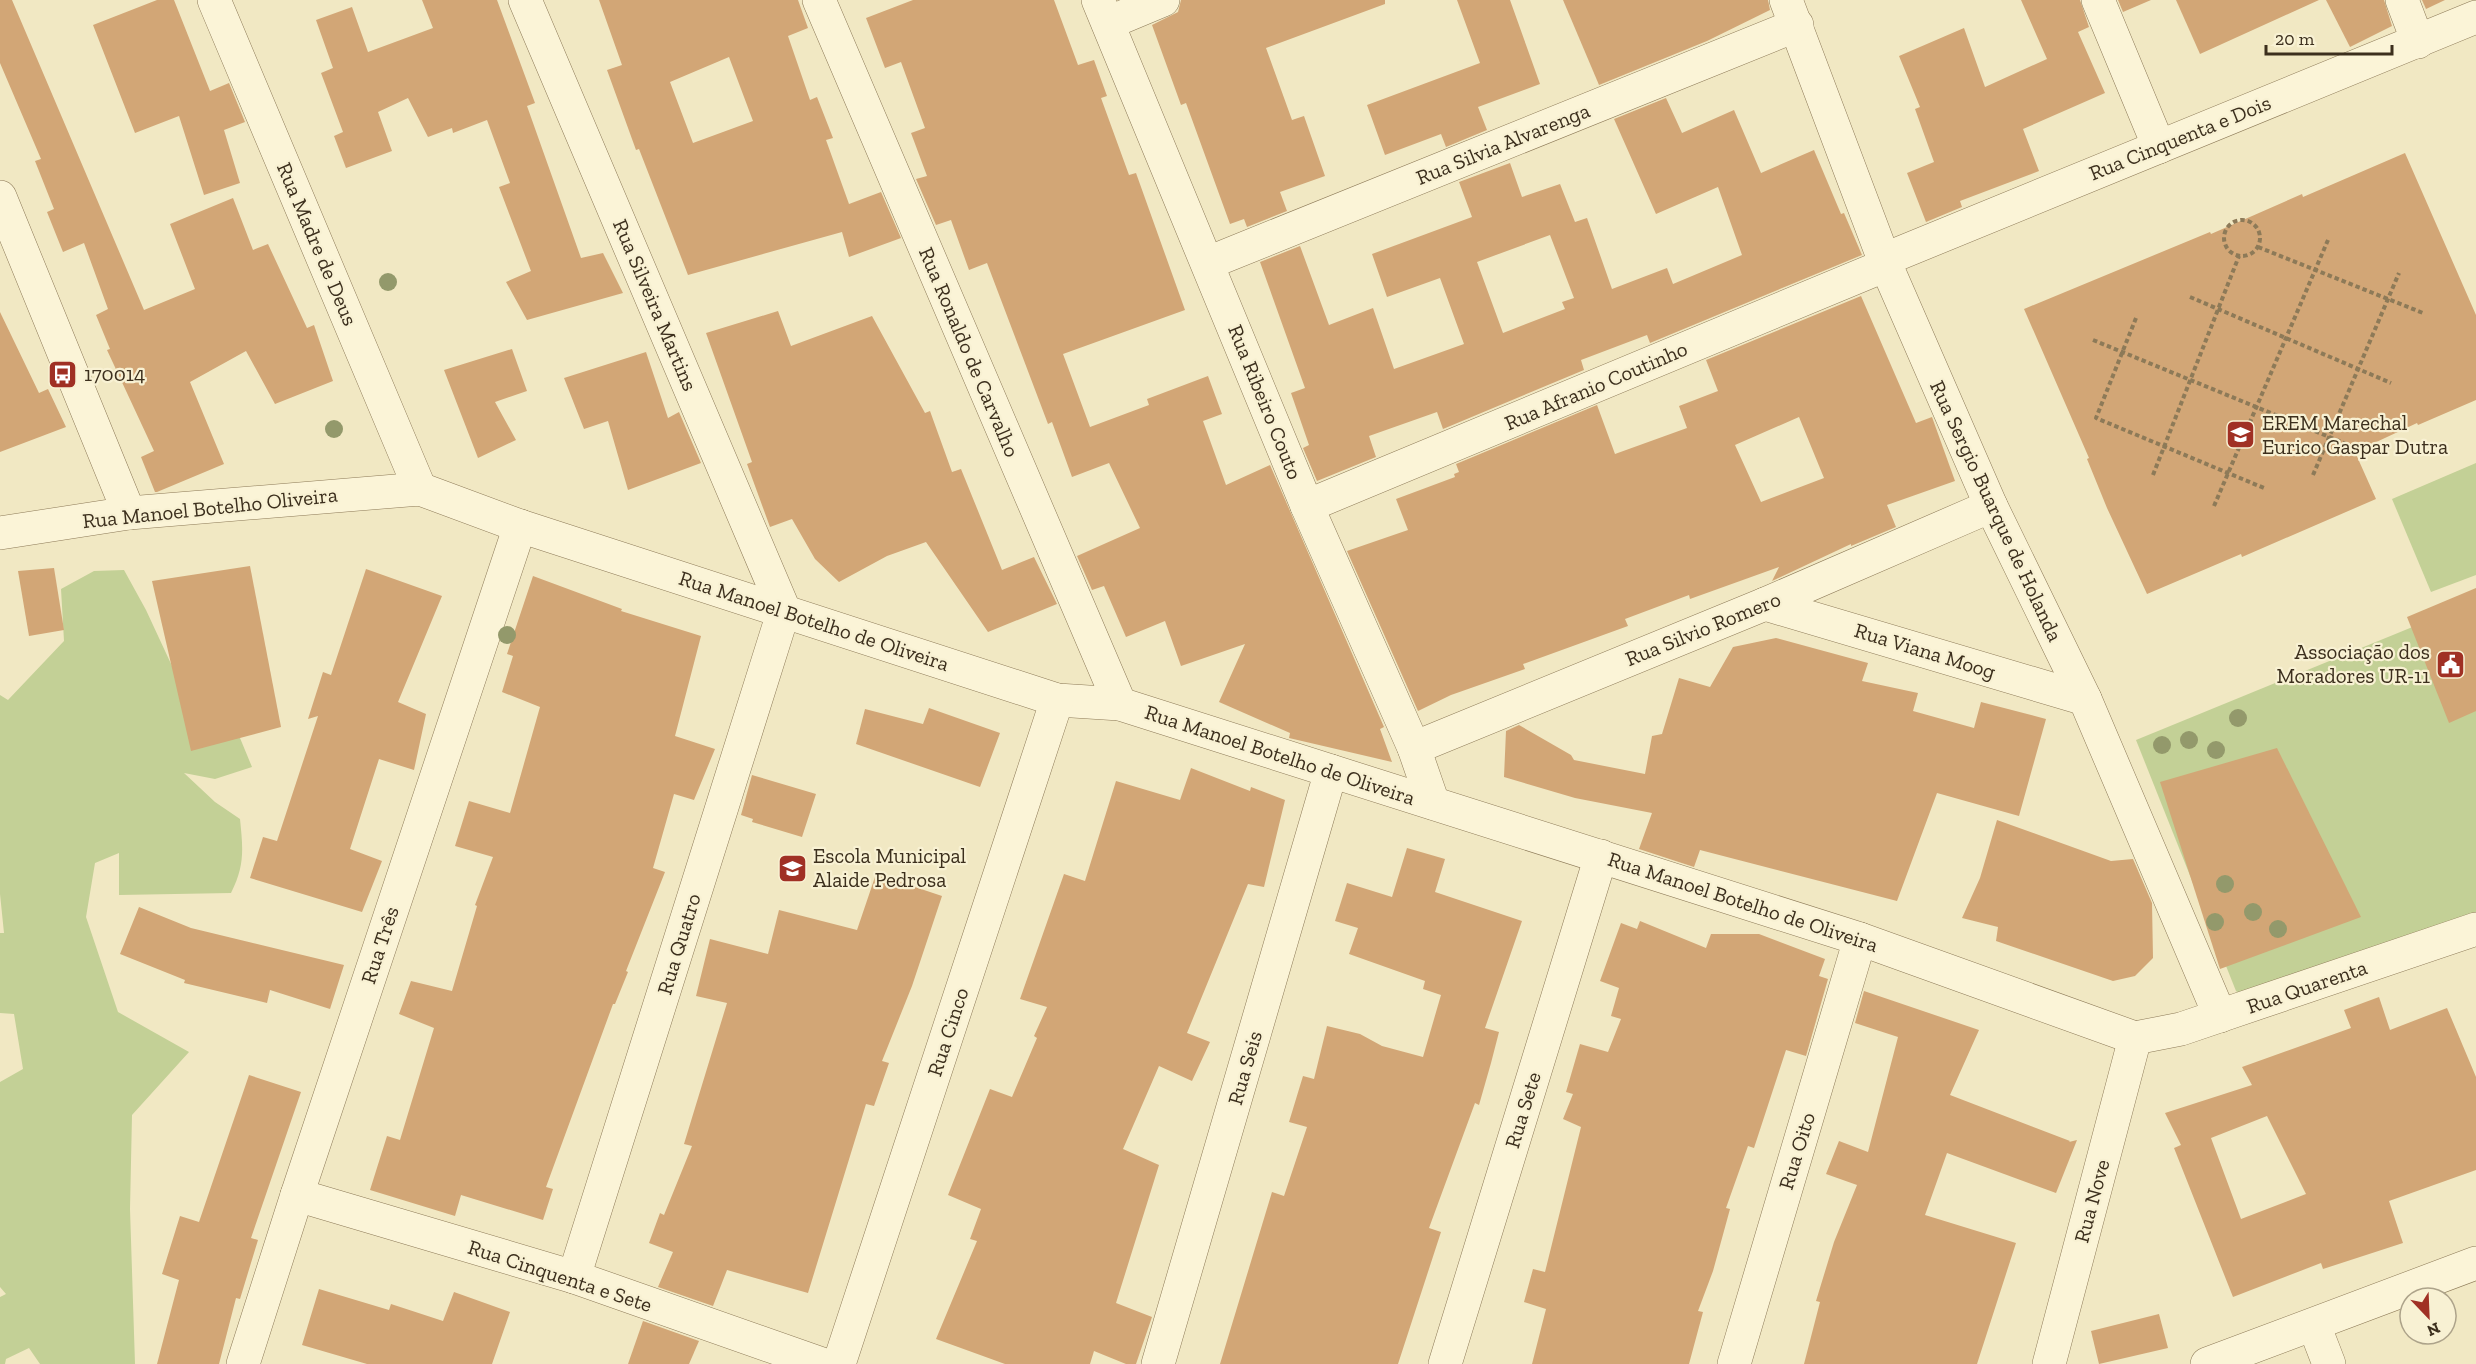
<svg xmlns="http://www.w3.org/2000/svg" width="2476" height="1364" font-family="'Zilla Slab',serif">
<rect width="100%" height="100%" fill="#f1e8c3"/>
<!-- green -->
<g fill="#c3d096">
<path d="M2476,463V575L2431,592L2392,499Z"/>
<path d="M124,570L146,610L172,666L240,738L252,767L215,779L184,773L215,802L240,819C243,849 245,865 231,893L119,895V853L95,863L86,917L118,1012L189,1052L132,1115L130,1209L135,1364H40L29,1348L6,1359L5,1364H0V1297L6,1294L0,1287V1082L23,1069L14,1014L0,1013V933H4L0,894V695L8,700L64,641L61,589L94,571Z"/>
<path d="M2476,601V919L2245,998L2236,991L2136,740Z"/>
</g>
<!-- building -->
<g fill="#d2a676" fill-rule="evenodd">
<path d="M0,0H12L144,310L195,289L170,224L233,198L253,250L268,244L307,328L314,325L333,381L275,404L246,351L190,382L224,464L157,492H155L141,457L154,451L107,350L110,349L96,315L108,309L84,243L63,252L47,212L54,209L35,161L41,159L0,63Z"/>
<path d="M157,0H174L210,91L229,83L245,122L224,130L240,183L204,195L179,116L135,133L93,25Z"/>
<path d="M422,0H497L535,103L527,106L581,258L603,253L623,293L527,320L506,282L531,271L499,187L510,183L487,120L453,133L452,128L428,137L408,98L378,112L392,151L346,168L334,136L343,132L321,73L333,68L316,20L352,7L368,52L433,28Z"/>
<path d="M599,0H798L808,28L788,36L810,100L817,97L833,138L826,140L849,204L881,192L901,238L849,257L842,232L688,275L639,149L636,150L607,70L622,65ZM729,57L753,121L693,143L670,82Z"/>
<path d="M913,0H1054L1078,65L1094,60L1107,96L1101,98L1129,175L1136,173L1185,310L1063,354L1090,427L1149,405L1147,399L1208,376L1222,414L1203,421L1226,485L1270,465L1384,727L1380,729L1392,762L1289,738L1290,733L1219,702L1245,644L1181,666L1165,621L1126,637L1104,586L1092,590L1077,556L1140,528L1109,463L1072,477L1052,422L1048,424L987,263L969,270L951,220L936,225L916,179L927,176L911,133L925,128L901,62L885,68L866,18Z"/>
<path d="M1181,0H1385V4L1266,48L1292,120L1304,116L1325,176L1280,192L1287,211L1247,227L1244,219L1230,224L1186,103L1181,105L1152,25L1178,12Z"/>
<path d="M1457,0H1510L1540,84L1478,107L1487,130L1446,147L1441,134L1385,155L1367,105L1480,63Z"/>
<path d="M1563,0H1768L1770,10L1707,41L1599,85Z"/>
<path d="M2021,0H2080L2089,27L2078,32L2105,93L2023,129L2039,171L1960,201L1962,207L1926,222L1907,173L1934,162L1915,109L1920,107L1899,56L1964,28L1985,87L2047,59Z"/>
<path d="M2118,0H2151L2123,12Z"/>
<path d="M2176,0H2319L2200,54Z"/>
<path d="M2326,0H2384L2392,26L2350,47Z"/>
<path d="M2422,0H2445L2426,9Z"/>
<path d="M1666,98L1682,133L1734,110L1761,173L1814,150L1841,214L1844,213L1862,255L1650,343L1647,335L1581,360L1584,370L1443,429L1437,412L1369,436L1376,457L1317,481L1303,448L1309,445L1291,393L1305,388L1260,262L1300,246L1329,325L1373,308L1394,369L1464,344L1440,278L1387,297L1372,254L1472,217L1459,182L1510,163L1522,197L1560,184L1575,222L1587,218L1612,289L1667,268L1673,284L1742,255L1718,187L1656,214L1614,119ZM1550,235L1574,298L1562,302L1565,309L1503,333L1477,262Z"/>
<path d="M2405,153L2476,315V400L2418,425L2417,423L2355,452L2376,499L2242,557L2241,554L2147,594L2107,508L2087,459L2089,458L2024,309L2210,232L2211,234L2302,194L2303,197Z"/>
<path d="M1861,296L1916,423L1932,417L1955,481L1887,505L1896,527L1851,546V544L1772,581L1779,567L1690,599L1689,595L1625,619L1628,626L1523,664L1525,669L1451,695L1418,711L1347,551L1408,530L1396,499L1455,477L1454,474L1459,472L1456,464L1597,405L1615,454L1687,428L1679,406L1718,391L1706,360ZM1799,417L1824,478L1761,502L1735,445Z"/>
<path d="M778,311L791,346L872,316L925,413L930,411L952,472L961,469L1002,570L1034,557L1057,604L988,632L926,542L887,556L839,582L815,559L792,519L770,527L747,464L752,462L706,333Z"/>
<path d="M0,312L39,393L48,389L66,427L0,452Z"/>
<path d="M512,349L527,391L495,402L516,440L478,458L444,370Z"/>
<path d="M646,352L668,418L679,412L701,463L628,490L608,421L584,429L564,378Z"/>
<path d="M250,566L281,727L191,751L152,581Z"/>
<path d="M54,568L64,630L29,636L18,571Z"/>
<path d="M366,569L442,596L398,702L426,714L414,770L379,759L350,849L382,861L362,912L250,878L263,837L277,841L318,716L308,719L323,672L331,675Z"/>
<path d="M533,576L622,609L621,611L701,636L675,736L715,749L694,800L674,794L653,868L665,872L626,971L628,972L615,1004H613L546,1187L553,1189L543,1220L461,1195L455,1216L370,1190L387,1136L400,1140L434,1028L399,1014L411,981L452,991L477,906L475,905L493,857L455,846L469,801L510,813L540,707L502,692L513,656L507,654Z"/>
<path d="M2476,588V711L2449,723L2407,617Z"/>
<path d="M1776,638L1868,663L1862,681L1918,693L1913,711L1974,728L1981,702L2046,719L2019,816L1937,793L1897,901L1700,850L1694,867L1639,849L1652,813L1575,798L1504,777L1506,731L1519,725L1571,755L1574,760L1645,774L1652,736L1662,734L1679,678L1710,687L1733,647Z"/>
<path d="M929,708L1000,733L980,787L856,744L865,709L923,724Z"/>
<path d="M2277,748L2361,917L2220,969L2160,782Z"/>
<path d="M1191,768L1250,791L1251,787L1285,800L1264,887L1248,884L1187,1033L1210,1042L1192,1081L1159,1066L1123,1149L1159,1165L1116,1303L1152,1317L1136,1364H1126L1094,1351L1090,1364H1005L936,1339L977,1241L970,1239L981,1209L948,1195L990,1089L1012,1097L1037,1038L1034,1036L1047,1007L1020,999L1064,874L1085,881L1116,781L1180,800Z"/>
<path d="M752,775L816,794L802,837L752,822L753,819L741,815Z"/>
<path d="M1997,820L2111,861L2133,859L2152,903L2153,958L2135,976L2113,981L1996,941L1998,927L1962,918L1980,878Z"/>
<path d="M1407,848L1445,859L1435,892L1522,921L1485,1028L1499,1032L1491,1063L1479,1105L1475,1103L1429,1228L1441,1232L1398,1364H1220L1272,1192L1284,1196L1307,1127L1289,1122L1303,1076L1314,1079L1327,1026L1360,1034L1382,1046L1423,1057L1441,995L1423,989L1425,981L1349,954L1358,928L1335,921L1347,883L1392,897Z"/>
<path d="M876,874L942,896L912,986L882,1061L889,1063L874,1106L866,1104L808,1293L727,1270L713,1306L658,1287L673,1252L649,1243L660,1213L664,1215L692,1146L684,1144L727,1003L696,996L710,939L768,954L779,910L857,930Z"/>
<path d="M139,907L191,928L344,965L330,1009L270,990L267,1003L184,983L185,980L120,954Z"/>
<path d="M1640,921L1706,948L1711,934H1759L1825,959L1819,976L1828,979L1806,1056L1786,1050L1754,1148L1748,1146L1726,1208L1730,1209L1713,1271L1698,1311L1703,1312L1689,1364H1532L1546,1309L1524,1302L1533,1269L1545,1272L1581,1127L1563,1119L1573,1094L1566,1092L1580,1044L1608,1052L1621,1019L1611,1016L1619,988L1600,981L1621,923L1637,929Z"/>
<path d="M1864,991L1979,1030L1950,1095L2070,1141L2069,1142L2077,1140L2056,1193L1947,1153L1925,1215L2016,1243L1977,1364H1804L1820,1302L1816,1301L1834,1242L1857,1185L1826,1174L1839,1141L1868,1152L1898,1037L1855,1023Z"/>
<path d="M2379,997L2390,1030L2447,1008L2476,1077V1170L2389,1201L2403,1243L2323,1269L2321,1263L2233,1297L2174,1148L2181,1145L2165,1113L2252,1085L2242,1067L2351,1028L2344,1010ZM2267,1116L2306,1194L2241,1219L2211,1138Z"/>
<path d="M249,1075L301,1092L251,1238L258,1240L240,1299L236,1298L219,1364H157L179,1280L162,1274L180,1216L199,1222Z"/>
<path d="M319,1289L389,1310L391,1304L443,1321L454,1292L510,1312L492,1364H367L302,1345Z"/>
<path d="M2159,1314L2168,1348L2099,1364L2091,1331Z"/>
<path d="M643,1321L699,1341L689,1364H628Z"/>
</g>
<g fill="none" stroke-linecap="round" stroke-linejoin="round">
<defs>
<g id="minor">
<path d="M214,0L420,489"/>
<path d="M525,0L784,610L574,1277"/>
<path d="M819,0L1120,704"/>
<path d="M1098,0L1307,506L1414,748L1433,803"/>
<path d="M1786,0L1886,265L1991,506L2085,699L2220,1016"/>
<path d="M2098,0L2159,147"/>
<path d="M2402,0L2418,42"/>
<path d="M1108,23L1163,0"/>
<path d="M0,197L129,513"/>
<path d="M1883,260L2476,17"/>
<path d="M1208,263L1797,25"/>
<path d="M1307,506L1886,265"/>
<path d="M0,533L129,513L420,489L520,526L1057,700L1120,704L1860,939L2135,1038"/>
<path d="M1765,604L2085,699"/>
<path d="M1414,748L1765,604L1991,506"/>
<path d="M2135,1038L2181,1029L2476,929"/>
<path d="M297,1195L574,1277L822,1364"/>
<path d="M2314,1325L2329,1364"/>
<path d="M243,1364L297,1195L520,526"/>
<path d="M839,1364L1057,700"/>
<path d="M1158,1364L1331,771"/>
<path d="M1445,1364L1601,856"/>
<path d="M1734,1364L1860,939"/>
<path d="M2049,1364L2135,1038"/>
<path d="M2207,1364L2476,1263"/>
</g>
</defs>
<!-- minor casing -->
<use href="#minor" stroke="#8d7a58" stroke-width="34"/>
<!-- path -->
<g stroke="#8d7a58" stroke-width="4" stroke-dasharray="4.5 3" stroke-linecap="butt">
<circle cx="2242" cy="238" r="18"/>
<path d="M2258,247L2423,313"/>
<path d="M2190,297L2391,383"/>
<path d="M2136,318L2096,418L2264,488"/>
<path d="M2093,340L2361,450"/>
<path d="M2153,475L2239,256"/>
<path d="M2313,475L2399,273"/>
<path d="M2214,506L2328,240"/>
</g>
<!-- minor -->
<use href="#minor" stroke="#fbf4d7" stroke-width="33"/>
</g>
<!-- trees -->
<g fill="#93996b">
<circle cx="388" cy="282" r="9"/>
<circle cx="334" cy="429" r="9"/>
<circle cx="507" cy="635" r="9"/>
<circle cx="2238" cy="718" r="9"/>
<circle cx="2189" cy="740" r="9"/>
<circle cx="2162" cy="745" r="9"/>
<circle cx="2216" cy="750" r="9"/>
<circle cx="2225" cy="884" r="9"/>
<circle cx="2253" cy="912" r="9"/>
<circle cx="2215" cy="922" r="9"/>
<circle cx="2278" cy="929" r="9"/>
</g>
<!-- icons -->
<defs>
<symbol id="bus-square" viewBox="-11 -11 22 22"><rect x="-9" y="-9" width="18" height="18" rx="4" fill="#a03024" stroke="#f8f1d3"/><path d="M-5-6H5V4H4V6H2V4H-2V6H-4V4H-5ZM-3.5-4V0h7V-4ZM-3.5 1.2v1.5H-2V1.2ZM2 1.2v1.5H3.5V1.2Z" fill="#fff"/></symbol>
<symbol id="school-square" viewBox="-11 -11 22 22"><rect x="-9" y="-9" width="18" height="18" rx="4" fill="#a03024" stroke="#f8f1d3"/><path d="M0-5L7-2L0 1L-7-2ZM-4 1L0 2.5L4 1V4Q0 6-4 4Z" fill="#fff"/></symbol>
<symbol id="civic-square" viewBox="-11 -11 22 22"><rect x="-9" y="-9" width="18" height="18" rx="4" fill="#a03024" stroke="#f8f1d3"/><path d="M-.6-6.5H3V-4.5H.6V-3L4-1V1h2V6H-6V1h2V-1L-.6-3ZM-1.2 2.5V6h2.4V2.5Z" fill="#fff"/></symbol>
</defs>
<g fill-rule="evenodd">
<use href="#bus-square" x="46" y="358" width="33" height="33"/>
<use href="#school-square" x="2224" y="418" width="33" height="33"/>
<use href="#civic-square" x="2434" y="648" width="33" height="33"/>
<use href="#school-square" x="776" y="852" width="33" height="33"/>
</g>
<g text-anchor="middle" stroke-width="4.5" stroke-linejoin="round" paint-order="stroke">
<!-- street labels -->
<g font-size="21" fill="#3c2f1d" stroke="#f8f1d3">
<text transform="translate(2180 138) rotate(-22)" y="7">Rua Cinquenta e Dois</text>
<text transform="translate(1503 144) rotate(-22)" y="7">Rua Silvia Alvarenga</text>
<text transform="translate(317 244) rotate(67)" y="7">Rua Madre de Deus</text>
<text transform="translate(655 305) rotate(67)" y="7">Rua Silveira Martins</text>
<text transform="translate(969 352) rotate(67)" y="7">Rua Ronaldo de Carvalho</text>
<text transform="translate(1596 386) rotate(-23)" y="7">Rua Afranio Coutinho</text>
<text transform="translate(1265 402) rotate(68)" y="7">Rua Ribeiro Couto</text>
<text transform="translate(210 508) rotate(-6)" y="7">Rua Manoel Botelho Oliveira</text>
<text transform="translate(1996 511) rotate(65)" y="7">Rua Sergio Buarque de Holanda</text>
<text transform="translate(814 621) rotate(18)" y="7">Rua Manoel Botelho de Oliveira</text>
<text transform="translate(1703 629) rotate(-22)" y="7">Rua Silvio Romero</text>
<text transform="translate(1925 651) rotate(17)" y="7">Rua Viana Moog</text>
<text transform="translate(1280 755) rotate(18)" y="7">Rua Manoel Botelho de Oliveira</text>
<text transform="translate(1743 902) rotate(18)" y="7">Rua Manoel Botelho de Oliveira</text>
<text transform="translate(679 944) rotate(-73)" y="7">Rua Quatro</text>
<text transform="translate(380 945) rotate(-72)" y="7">Rua Três</text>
<text transform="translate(2307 987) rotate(-19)" y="7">Rua Quarenta</text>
<text transform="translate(948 1032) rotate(-72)" y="7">Rua Cinco</text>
<text transform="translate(1245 1068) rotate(-74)" y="7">Rua Seis</text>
<text transform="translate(1523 1110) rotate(-73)" y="7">Rua Sete</text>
<text transform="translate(1797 1151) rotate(-73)" y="7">Rua Oito</text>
<text transform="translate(2092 1201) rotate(-75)" y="7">Rua Nove</text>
<text transform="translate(560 1276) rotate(18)" y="7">Rua Cinquenta e Sete</text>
</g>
<!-- poi labels -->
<g font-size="21" fill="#3c2f1d" stroke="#f8f1d3" text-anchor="start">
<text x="84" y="381">170014</text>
<text x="2262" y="430">EREM Marechal<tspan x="2262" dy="24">Eurico Gaspar Dutra</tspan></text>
<text x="2430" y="659" text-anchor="end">Associação dos<tspan x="2430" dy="24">Moradores UR-11</tspan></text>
<text x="813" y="863">Escola Municipal<tspan x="813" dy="24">Alaide Pedrosa</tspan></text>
</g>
</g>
<!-- north arrow -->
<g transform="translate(2428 1316) rotate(157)"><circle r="28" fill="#f8f1d3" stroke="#ada38a" stroke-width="1.5"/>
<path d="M0-4.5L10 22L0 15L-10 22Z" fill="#a03024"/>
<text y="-9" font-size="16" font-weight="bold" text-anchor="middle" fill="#3c2f1d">N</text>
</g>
<!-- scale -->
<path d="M2266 45v9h126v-9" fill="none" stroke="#3c2f1d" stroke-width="3"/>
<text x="2275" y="45" font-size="18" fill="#3c2f1d" stroke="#f8f1d3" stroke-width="4.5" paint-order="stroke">20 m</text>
</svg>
